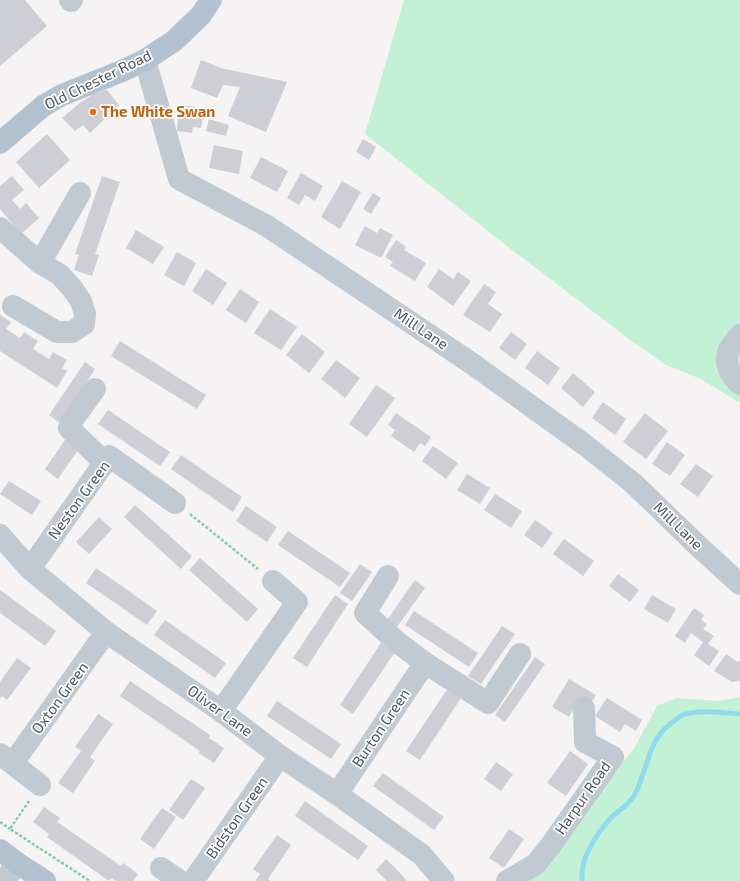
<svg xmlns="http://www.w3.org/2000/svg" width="740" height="881" font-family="'Exo 2',sans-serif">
<rect width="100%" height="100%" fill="#f5f3f3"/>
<!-- green -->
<g fill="#c3f1d5">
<path d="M404,0H740V403L701,379L666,365L633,342L507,246L365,134Z"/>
<path d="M740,697V881H524L546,869L566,842L590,804L635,747L657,706L676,698L718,701Z"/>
</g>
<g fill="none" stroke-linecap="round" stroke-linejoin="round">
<!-- stream -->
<path stroke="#90daee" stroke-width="5" d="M582,881C582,876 582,871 583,866C586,850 602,826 614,815C621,809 629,804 634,796C648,771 647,739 673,722C676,720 679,716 683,715C699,709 723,713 740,714"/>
</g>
<!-- building -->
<g fill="#cdcfd5">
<path d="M0,0H25L47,26L0,66Z"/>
<path d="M201,60L221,68L287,82L266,132L228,116L240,87L223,85L217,98L191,88Z"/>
<path d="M107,90L119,105L90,133L83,125L75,131L62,118L81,102L94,94Z"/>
<path d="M179,105L197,107L196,115L203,116L201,128L193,127L192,133L177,131Z"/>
<path d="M209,119L229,125L226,136L206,131Z"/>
<path d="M47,134L70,160L39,188L16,162Z"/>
<path d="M363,139L376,147L369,160L356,152Z"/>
<path d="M214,145L243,151L239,174L209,168Z"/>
<path d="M261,157L288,171L277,192L250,178Z"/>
<path d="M301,173L323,186L315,201L305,195L299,205L287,198Z"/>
<path d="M12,176L24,190L12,200L20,209L26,203L39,218L21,234L0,209V186Z"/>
<path d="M102,176L120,182L95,254L99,255L92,276L74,270L79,255L75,254Z"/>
<path d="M342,181L361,192L340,229L321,217Z"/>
<path d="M373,193L381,198L371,214L363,209Z"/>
<path d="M365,226L377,233L380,228L393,235L381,258L355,245Z"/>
<path d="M136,230L164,247L153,264L126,248Z"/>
<path d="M396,240L406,247L404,250L426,263L415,281L390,266L393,262L385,257Z"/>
<path d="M177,252L196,263L184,286L164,275Z"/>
<path d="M206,269L227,283L213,305L192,291Z"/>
<path d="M439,269L453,279L458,272L471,281L453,306L427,287Z"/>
<path d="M484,284L496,292L488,304L502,314L490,332L463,315Z"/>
<path d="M240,289L259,302L246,323L226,310Z"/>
<path d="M270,309L297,327L281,350L254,333Z"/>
<path d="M0,315L11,322L6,329L20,338L24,332L38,341L33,349L49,359L53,352L67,360L62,368L67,371L57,388L0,351Z"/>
<path d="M511,332L527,344L515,360L499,348Z"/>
<path d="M302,334L325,352L309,373L286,355Z"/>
<path d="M120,341L206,395L197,409L111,356Z"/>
<path d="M537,351L560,368L548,385L525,368Z"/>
<path d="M336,360L360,378L345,398L321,379Z"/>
<path d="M85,362L95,369L60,423L49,415Z"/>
<path d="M573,373L595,392L583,407L561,388Z"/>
<path d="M376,385L395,398L367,437L349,424Z"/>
<path d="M603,402L626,419L615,435L592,418Z"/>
<path d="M108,410L170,452L160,466L98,424Z"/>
<path d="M396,413L431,437L425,446L420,443L414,452L391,436L395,430L388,425Z"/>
<path d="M645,413L668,431L646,459L623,442Z"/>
<path d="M65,440L78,450L58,479L45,469Z"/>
<path d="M667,442L685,455L670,476L652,464Z"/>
<path d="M433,446L458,463L446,479L422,461Z"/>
<path d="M181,455L242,497L233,512L171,469Z"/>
<path d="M696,464L713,476L698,497L680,484Z"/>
<path d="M467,474L490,488L480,504L457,490Z"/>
<path d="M9,481L41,501L32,515L0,494Z"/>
<path d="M495,494L522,511L511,528L484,510Z"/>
<path d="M135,505L192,556L181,569L124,517Z"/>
<path d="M246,506L277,527L267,542L236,521Z"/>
<path d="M99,517L112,529L89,554L76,542Z"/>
<path d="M535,520L553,533L542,548L524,535Z"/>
<path d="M288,531L350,573L340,587L278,545Z"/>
<path d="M564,539L594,561L583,576L553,554Z"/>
<path d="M200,558L258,609L247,622L189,570Z"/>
<path d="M360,564L372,572L352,601L340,593Z"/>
<path d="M96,568L157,611L147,625L86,583Z"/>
<path d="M618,574L639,590L630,602L609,586Z"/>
<path d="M415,580L425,588L397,627L387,620Z"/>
<path d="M0,590L56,631L45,646L0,613Z"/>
<path d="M335,595L348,604L307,667L293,658Z"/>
<path d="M652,595L676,609L668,623L644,609Z"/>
<path d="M694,608L704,615L701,620L707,624L703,629L714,636L708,644L719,651L709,666L694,655L703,642L691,633L685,643L675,636Z"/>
<path d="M414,611L478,653L469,667L405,625Z"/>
<path d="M165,620L226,663L215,678L154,635Z"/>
<path d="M502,626L515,634L481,684L468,676Z"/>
<path d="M381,643L395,652L353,714L340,705Z"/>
<path d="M726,654L738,662L740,661V681L732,682L714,671Z"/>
<path d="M535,657L545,664L505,722L495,715Z"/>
<path d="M17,658L31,668L7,700L2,696L0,699V682Z"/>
<path d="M569,679L596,695L591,703L581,697L569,717L552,707Z"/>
<path d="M130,681L210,735L209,738L224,748L214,763L199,753L200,751L120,696Z"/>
<path d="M448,688L461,698L420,760L406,751Z"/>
<path d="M607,698L642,720L636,731L625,724L620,732L595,716Z"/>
<path d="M277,701L341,744L331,759L267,716Z"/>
<path d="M98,714L113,724L90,757L95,761L73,793L58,783L81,751L75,747Z"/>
<path d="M570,751L588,764L566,796L547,783Z"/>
<path d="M496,762L513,774L501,791L484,779Z"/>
<path d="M383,773L444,817L434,830L373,786Z"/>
<path d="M191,779L205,788L183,820L169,810Z"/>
<path d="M305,801L368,846L358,860L295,816Z"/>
<path d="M44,807L60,818L57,822L121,866L123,863L138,874L133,881H116L112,878L109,881L47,837L49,834L33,822Z"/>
<path d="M162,808L176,817L154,849L140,839Z"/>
<path d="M509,829L524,839L504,868L489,858Z"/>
<path d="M277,835L291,845L268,879L270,881H255L260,874L253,869Z"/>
<path d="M386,859L399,872L407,881H387L376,870Z"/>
</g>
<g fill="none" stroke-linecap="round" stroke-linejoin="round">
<!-- path -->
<g stroke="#7ad0a6" stroke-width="2.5" stroke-dasharray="3 2" stroke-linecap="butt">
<path d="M190,514L258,569"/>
<path d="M29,801L10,829L90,881"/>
<path d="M0,822L10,829"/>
</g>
<!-- minor -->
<g stroke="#c1cad2" stroke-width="22">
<path d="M70,0L71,1L72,0"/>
<path d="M145,60L179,179L267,226L474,365L585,445L633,483L696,544L740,584"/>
<path d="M0,228L40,263"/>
<path d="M13,306L57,332H72L84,324L85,314L81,301L72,288L59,274L40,263L80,193"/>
<path d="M740,335C737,339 733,343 730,348C723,361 729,375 740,384"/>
<path d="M95,389L71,422L69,428L105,463"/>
<path d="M0,535L30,569L106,632L221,711L280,756L337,794L422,855L444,881"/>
<path d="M30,569L109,456L175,503"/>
<path d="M425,663L488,703L520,654"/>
<path d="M221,711L297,602L273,581"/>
<path d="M0,754L40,785"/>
<path d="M13,763L106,632"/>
<path d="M337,794L425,663L396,641L365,613L388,576"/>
<path d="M161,868L180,881"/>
<path d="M4,881L17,863"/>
<path d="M193,881L280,756"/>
<path d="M507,881L536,864L551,845L613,757L585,742L584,708"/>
</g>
<!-- major -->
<g stroke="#b3c2d1" stroke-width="22">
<path d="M0,143L43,106L62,95L122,71L145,60L174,41L201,15L211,0"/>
<path d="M0,850L17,863L45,881"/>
</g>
</g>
<!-- markers -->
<circle fill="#e8710a" stroke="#fff" stroke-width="1.5" cx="93" cy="112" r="4"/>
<g text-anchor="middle" stroke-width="3.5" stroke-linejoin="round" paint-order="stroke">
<!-- street labels -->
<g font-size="15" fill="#4a5661" stroke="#fff">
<text transform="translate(98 80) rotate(-26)" y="5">Old Chester Road</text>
<text transform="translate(421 329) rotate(34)" y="5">Mill Lane</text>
<text transform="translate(79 500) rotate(-54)" y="5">Neston Green</text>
<text transform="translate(678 526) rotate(44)" y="5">Mill Lane</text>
<text transform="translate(60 698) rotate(-54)" y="5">Oxton Green</text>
<text transform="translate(220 711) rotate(36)" y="5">Oliver Lane</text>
<text transform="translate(381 728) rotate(-56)" y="5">Burton Green</text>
<text transform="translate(583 798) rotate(-55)" y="5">Harpur Road</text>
<text transform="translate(237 818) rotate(-55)" y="5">Bidston Green</text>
</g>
<!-- food labels -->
<g font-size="15" font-weight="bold" fill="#c56008" stroke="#fff" text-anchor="start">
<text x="101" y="117">The White Swan</text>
</g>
</g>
</svg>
